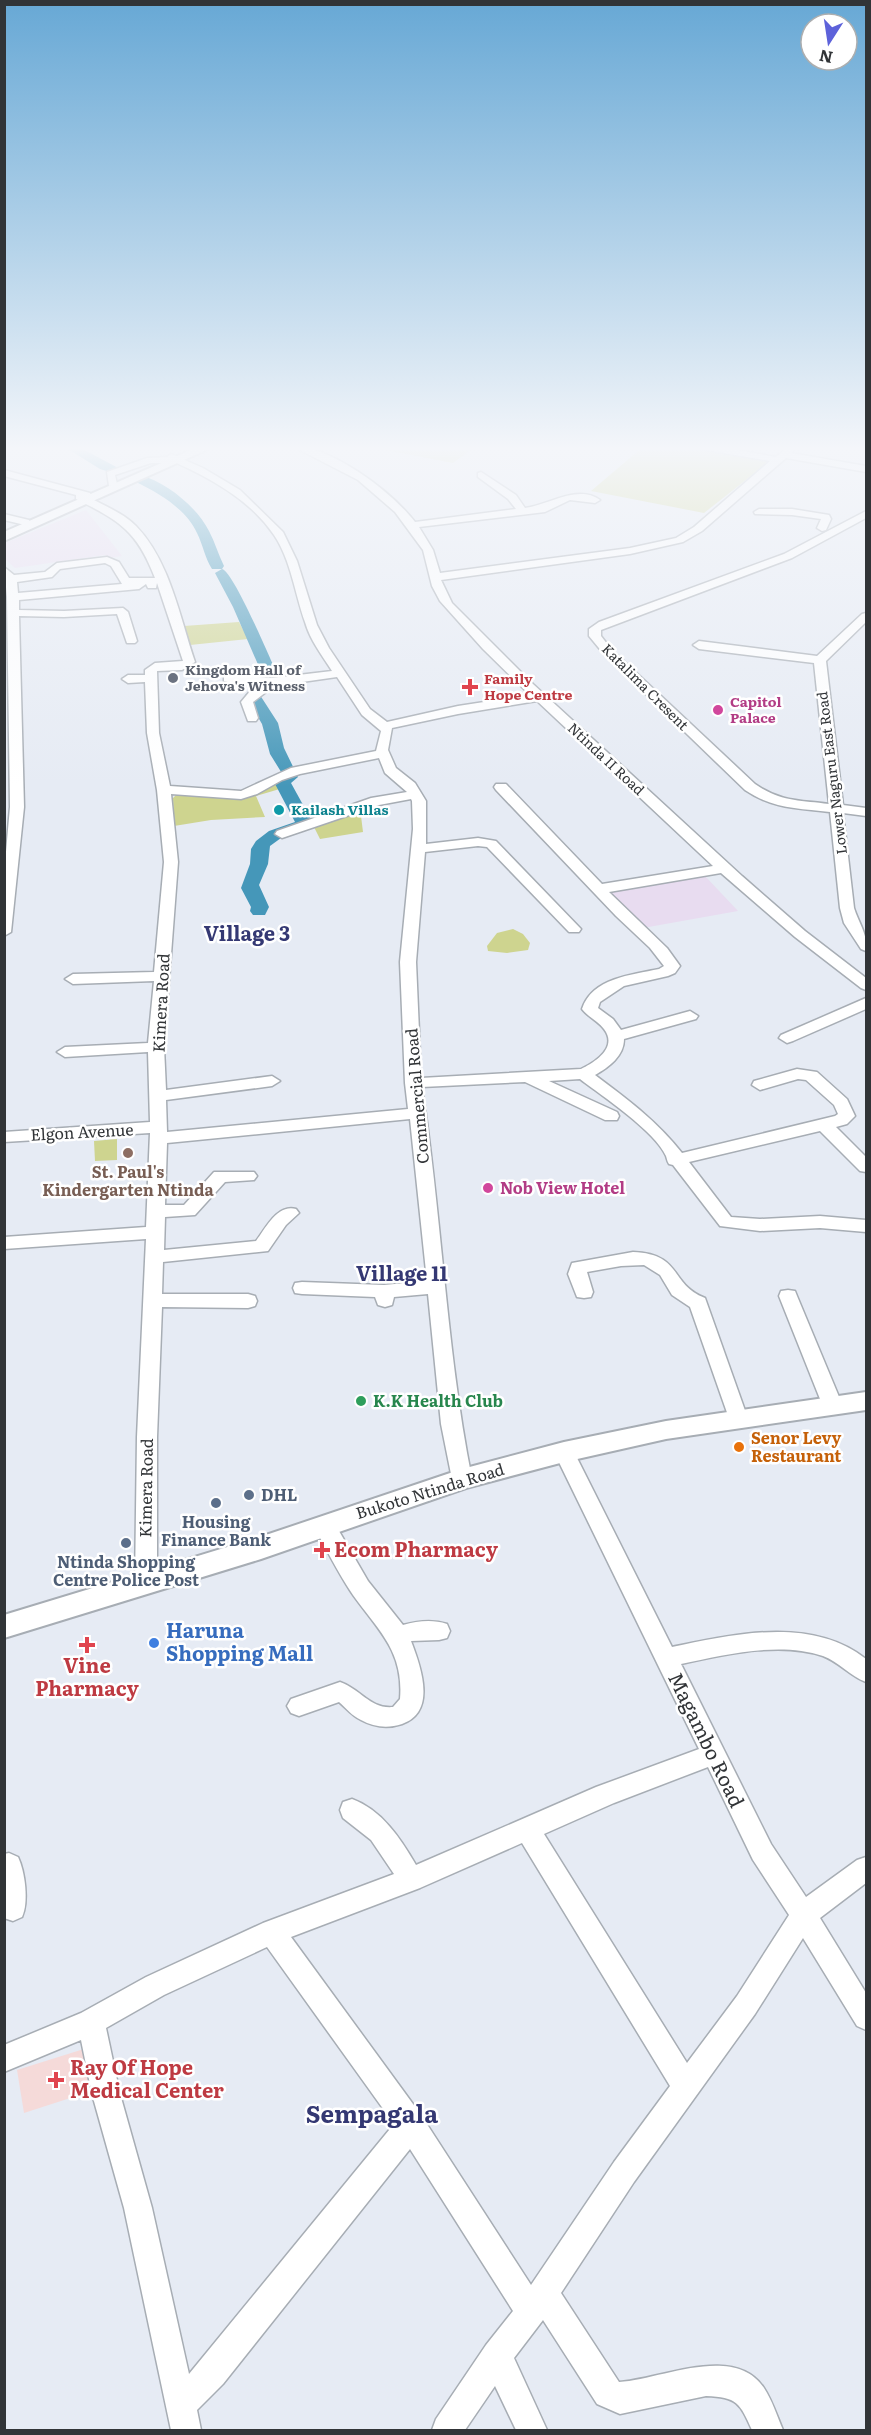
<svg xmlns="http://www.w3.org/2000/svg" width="871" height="2435" font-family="Literata,serif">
<rect width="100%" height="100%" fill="#e6ebf4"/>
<!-- commercial -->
<g fill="#e8dcf0">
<path d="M86,510L122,556L108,558L105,555L15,568L5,559V543Z"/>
<path d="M704,875L738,911L643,928L608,891Z"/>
</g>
<!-- medical -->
<path fill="#f5dad9" d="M87,2048L95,2090L24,2113L17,2070Z"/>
<!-- green -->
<g fill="#ced48f">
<path d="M364,446H476L453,463Z"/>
<path d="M644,446H689L770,461L704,513L591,491Z"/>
<path d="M239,622L248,639L190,645L184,626Z"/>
<path d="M278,780L283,788L256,796L265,817L211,820L174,826L173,798L176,795L242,797Z"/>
<path d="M360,808L363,832L320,839L313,825Z"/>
<path d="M513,929L523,934L530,943L528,950L507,953L488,951L487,946L497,933Z"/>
<path d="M117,1139V1160L95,1161L94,1141Z"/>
</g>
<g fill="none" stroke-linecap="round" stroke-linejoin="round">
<!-- river -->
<g fill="#4597b9" fill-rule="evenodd">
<path d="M63,446H77L122,470L116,474L100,469Z"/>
<path d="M140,475C166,482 197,507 209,531C215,542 218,554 224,566L222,569H212C205,558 203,545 197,533C186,509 159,493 136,482L134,479L136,476Z"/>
<path d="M222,569C234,572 271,661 279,678L276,681L268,684L260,679L263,676L233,607L215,573Z"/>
<path d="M253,690L258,692L278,723L284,748L298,777L291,783L313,823L310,827L281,838L270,846L268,864L259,885L269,907L265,915H253L250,911L251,907L241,888L250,864L251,849L256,841L269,831L295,822L274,782L283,775L270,754L262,724L245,695Z"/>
</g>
<defs>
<g id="minor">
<path d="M292,446C331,446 391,491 415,522L516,509L508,499L478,477V473L481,472L516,495L525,508C549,505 578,484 600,500L595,503L570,500L545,512L419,527L433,550L440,573L630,548L676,538L694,527L770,461L701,449L697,446H715L776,457L789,446H798L791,453L866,466V472L786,458L702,531L683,542L630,554L441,580L452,603L533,684L742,876L805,931L866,978V990L861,988L795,937L721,873L609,892L667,948L680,966L675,973L668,976L624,986L600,1002L598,1008L613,1019L621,1030L690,1011L698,1016L696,1019L624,1039C624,1056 609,1067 595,1075C627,1099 657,1121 682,1153L835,1116L838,1114L834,1105L806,1080L798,1079L760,1090L752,1085L754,1081L797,1069L817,1072L847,1099L855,1116L847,1124L836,1127L866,1157V1172L860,1171L820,1131L689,1162L731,1217L760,1219L820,1216L866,1220V1232L820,1228L760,1231L720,1226L673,1165L669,1164C667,1161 667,1159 666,1156C655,1131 602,1096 580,1079L549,1081L617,1112L619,1116L617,1120H605L525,1082L422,1087C442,1217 446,1350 472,1479L469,1485L462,1487L455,1485L452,1479L441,1424L428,1294L394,1297L392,1305L385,1307L378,1305L375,1297L302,1294L295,1293L293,1288L295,1283L302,1282L384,1285L427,1281L410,1119L167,1143L165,1205H184L214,1172H254L257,1176L254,1180L225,1182L195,1215L165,1217L164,1250L256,1241C266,1228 277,1204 296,1209L299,1213L286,1225L268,1251L163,1262L162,1294H248L255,1296L257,1301L255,1306L248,1308L162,1307L157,1437V1584L154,1590L146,1593L138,1590L135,1584L137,1437L146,1239L4,1249V1237L146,1227L150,1133L4,1142V1132L150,1122L148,1052L65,1057L57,1052L65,1047L148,1043L154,981L73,984L65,979L73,974L154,972L164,862L157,790L147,733L145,682L128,683L122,679L128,675H145V670L155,663L183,661L157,583L156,588H148L146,584L139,589L19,600V610L64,611L123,608L128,612L137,641L135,643H127L117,614L64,617L19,616L24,807L11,932L4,936V874L10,807L7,597L4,567L14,575L45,572L57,563L107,557L119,562L129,578H155C137,531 120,521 76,499V495L4,476V470L90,493L91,495L88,497C105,506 123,513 136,526C170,561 180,618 195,662L182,670L157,671L159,733L170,786L241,791L291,768L376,751L381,731L362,715L337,677L274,686L253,702L258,718L256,721H248L241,702L251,690L260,684L228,682L224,681V675L273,678L332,671C322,655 310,640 305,622C295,594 291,560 274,535C250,499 208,477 170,460L165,463H151L115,475L117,484L109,486L107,472L147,458L167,457L171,454L203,468L240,490L283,532L297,561L317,625L329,648L370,709L387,722L458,706L530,695L483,649L440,601L432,586L423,550L395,512L358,480ZM105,563L111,566L122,584L18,593L17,582L52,577L60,569ZM537,701L713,866L602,884L506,784H496L494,787L496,790L616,916L650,948L664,966L659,969C631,975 592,978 582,1009C588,1017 598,1021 604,1029C618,1047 596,1062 581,1069L421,1078L416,962L425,852L478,846L487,847L569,932H579L581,929L496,841L478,838L426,844V801L415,783L396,768L388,750L392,728L458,714ZM379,758L385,773L407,792L371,798L277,831L275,834L282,838L379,805L411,799L412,801L413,829L400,962L405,1083L408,1109L167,1132L166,1100L272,1086L280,1081L272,1076L166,1090L164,1047L178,862L171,794L241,799L257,794L282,780L300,774Z"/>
<path d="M759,509H792L829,515L831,519L826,530L822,531L817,528L821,519L792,515L755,514L754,512Z"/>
<path d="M866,511V518L792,558L601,630V636L611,649L755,784C781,802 799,800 829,804L814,663L699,649L693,645L699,641L817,656L862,614L866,613V622L826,661L843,805L866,808V816L843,813L854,908C859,924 868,934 866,951L861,949L844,923L840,908L830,812C797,808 773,809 745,790L603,653L589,636V629L599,622L784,554Z"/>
<path d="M4,514L29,520L30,522L25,525L4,520Z"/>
<path d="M866,998V1009L793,1041L787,1043L779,1038L781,1035Z"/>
<path d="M633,1252C683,1254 669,1284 705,1298L748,1419L745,1424L738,1426L731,1424L690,1307L672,1295L660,1275L644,1265L621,1266L587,1272L593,1292L591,1297L584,1298L577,1297L568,1274L572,1263Z"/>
<path d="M788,1290L795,1291L797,1296L842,1404L839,1409L832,1411L825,1409L822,1404L779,1296L781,1291Z"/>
<path d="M564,1444L571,1447L574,1452L672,1647C735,1634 812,1616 866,1659V1682C850,1676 839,1662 823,1656C779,1641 724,1655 681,1664L771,1844L806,1897L857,1860L866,1857V1883L820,1918L866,1993V2030L857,2026L803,1938L755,2014L634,2182L561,2293L619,2382C660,2380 734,2343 764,2388C772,2400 777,2416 783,2430H752C740,2403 737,2397 706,2396L620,2414L597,2404L543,2320L514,2358L547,2430H516L495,2386L465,2430H432L436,2419L486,2345L513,2311L410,2149L223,2384L197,2410L201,2430H171L124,2208L92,2094L81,2040L4,2072V2045L81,2013L146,1977L263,1923L394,1874L371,1840L343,1818L340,1810L343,1802L352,1799C382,1810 401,1839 416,1865L596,1787L699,1749L554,1452L557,1447ZM708,1767L753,1860L789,1915L737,1996L687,2063L544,1834L614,1803ZM522,1843L670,2086L614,2162L531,2285L421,2115L291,1937L420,1888ZM267,1947L394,2124L189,2374L152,2208L120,2094L106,2028L164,1995Z"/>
<path d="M324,1517L332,1519L368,1581L403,1625C418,1621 432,1619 447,1624L450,1631L447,1638L439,1640L411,1641C421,1667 437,1712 402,1724C387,1729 374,1727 361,1720C352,1716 346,1708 339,1702L299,1716L291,1713L287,1706L291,1699L340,1682C362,1690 370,1709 393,1707L400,1699C404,1651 378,1630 353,1595C338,1573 326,1548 313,1525L316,1519Z"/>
<path d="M9,1853L18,1857C25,1872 29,1902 22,1917L13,1921L4,1918V1854Z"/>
</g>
<g id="major">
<path d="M200,446H215L4,541V532Z"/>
<path d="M866,1392V1410L666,1439L564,1462L466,1488L261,1559L4,1638V1615L257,1538L462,1469L564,1442L666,1421Z"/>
</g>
</defs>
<!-- minor casing -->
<use href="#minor" stroke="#a7adb4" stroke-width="3"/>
<!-- major casing -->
<use href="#major" stroke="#a7adb4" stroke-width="4"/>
<!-- minor -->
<use href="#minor" fill="#fff" fill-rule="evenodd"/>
<!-- major -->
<use href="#major" fill="#fff" fill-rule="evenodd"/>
</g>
<!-- sky -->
<linearGradient id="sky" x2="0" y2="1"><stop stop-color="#67a8d5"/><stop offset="0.57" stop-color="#f4f6fa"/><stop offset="1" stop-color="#f4f6fa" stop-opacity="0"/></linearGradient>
<rect width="871" height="787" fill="url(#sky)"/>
<!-- markers -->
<circle fill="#6b7280" stroke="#fff" stroke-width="2" cx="173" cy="678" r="6"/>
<g fill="#e0444e" stroke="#fff" stroke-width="2">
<path d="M467 678h6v6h6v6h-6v6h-6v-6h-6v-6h6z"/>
<path d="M319 1541h6v6h6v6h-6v6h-6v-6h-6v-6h6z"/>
<path d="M84 1636h6v6h6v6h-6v6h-6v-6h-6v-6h6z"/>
<path d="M53 2071h6v6h6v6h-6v6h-6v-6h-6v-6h6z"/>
</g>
<g fill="#d1479c" stroke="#fff" stroke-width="2">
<circle cx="718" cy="710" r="6"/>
<circle cx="488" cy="1188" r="6"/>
</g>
<circle fill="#0f9aa8" stroke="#fff" stroke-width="2" cx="279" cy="810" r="6"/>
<circle fill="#8d6e63" stroke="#fff" stroke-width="2" cx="128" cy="1153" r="6"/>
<circle fill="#2e9e5b" stroke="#fff" stroke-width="2" cx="361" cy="1401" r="6"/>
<circle fill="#e8710a" stroke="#fff" stroke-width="2" cx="739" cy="1447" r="6"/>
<g fill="#5c6f8a" stroke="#fff" stroke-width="2">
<circle cx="249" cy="1495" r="6"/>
<circle cx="216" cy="1503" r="6"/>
<circle cx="126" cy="1543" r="6"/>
</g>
<circle fill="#3f7fe0" stroke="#fff" stroke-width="2" cx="154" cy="1643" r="6"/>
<g text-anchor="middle" stroke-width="5" stroke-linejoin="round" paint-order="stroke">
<!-- far-worship labels -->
<g font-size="14" font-weight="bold" fill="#5b616d" stroke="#fff" text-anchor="start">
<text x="185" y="675">Kingdom Hall of<tspan x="185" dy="16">Jehova's Witness</tspan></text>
</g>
<!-- far-health labels -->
<g font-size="14" font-weight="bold" fill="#be3a42" stroke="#fff" text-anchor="start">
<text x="484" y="684">Family<tspan x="484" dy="16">Hope Centre</tspan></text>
</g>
<!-- far-street labels -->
<g font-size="14" fill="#313437" stroke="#fff">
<text transform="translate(645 687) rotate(45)" y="5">Katalima Cresent</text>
<text transform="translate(606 759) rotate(43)" y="5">Ntinda II Road</text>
<text transform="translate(832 773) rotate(-97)" y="5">Lower Naguru East Road</text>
</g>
<!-- far-hotel labels -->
<g font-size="14" font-weight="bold" fill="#b23c85" stroke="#fff" text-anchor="start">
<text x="730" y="707">Capitol<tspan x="730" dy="16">Palace</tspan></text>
</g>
<!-- far-culture labels -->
<g font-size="14" font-weight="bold" fill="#0d838f" stroke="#fff" text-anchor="start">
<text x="291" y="815">Kailash Villas</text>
</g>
<!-- street labels -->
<g font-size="16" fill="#313437" stroke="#fff">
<text transform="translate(161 1003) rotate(-87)" y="6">Kimera Road</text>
<text transform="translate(417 1096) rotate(-95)" y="6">Commercial Road</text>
<text transform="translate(82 1132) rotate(-3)" y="6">Elgon Avenue</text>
<text transform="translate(146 1488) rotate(-89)" y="6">Kimera Road</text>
<text transform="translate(430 1491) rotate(-17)" y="6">Bukoto Ntinda Road</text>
</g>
<!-- education labels -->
<g font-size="16" font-weight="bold" fill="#785e54" stroke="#fff">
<text x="128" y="1178">St. Paul's<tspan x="128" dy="18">Kindergarten Ntinda</tspan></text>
</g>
<!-- hotel labels -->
<g font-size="16" font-weight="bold" fill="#b23c85" stroke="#fff" text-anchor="start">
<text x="500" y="1194">Nob View Hotel</text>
</g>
<!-- leisure labels -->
<g font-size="16" font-weight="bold" fill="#27864d" stroke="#fff" text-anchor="start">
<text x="373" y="1407">K.K Health Club</text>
</g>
<!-- food labels -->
<g font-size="16" font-weight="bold" fill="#c56008" stroke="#fff" text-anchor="start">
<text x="751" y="1444">Senor Levy<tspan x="751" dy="18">Restaurant</tspan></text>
</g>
<!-- service labels -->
<g font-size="16" font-weight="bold" fill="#4e5e75" stroke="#fff">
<text x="261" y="1501" text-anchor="start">DHL</text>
<text x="216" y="1528">Housing<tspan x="216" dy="18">Finance Bank</tspan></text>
<text x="126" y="1568">Ntinda Shopping<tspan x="126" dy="18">Centre Police Post</tspan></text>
</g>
<!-- quarter labels -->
<g font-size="20" font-weight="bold" fill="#343873" stroke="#fff">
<text x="247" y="941">Village 3</text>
<text x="402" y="1281">Village 11</text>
</g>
<!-- near-health labels -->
<g font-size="20" font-weight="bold" fill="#be3a42" stroke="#fff" text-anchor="start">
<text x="334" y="1557">Ecom Pharmacy</text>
<text x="87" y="1673" text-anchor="middle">Vine<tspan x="87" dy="23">Pharmacy</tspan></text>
<text x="70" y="2075">Ray Of Hope<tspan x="70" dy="23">Medical Center</tspan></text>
</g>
<!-- near-shop labels -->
<g font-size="20" font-weight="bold" fill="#366cbe" stroke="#fff" text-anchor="start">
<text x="166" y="1638">Haruna<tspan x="166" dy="23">Shopping Mall</tspan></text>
</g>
<!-- near-street labels -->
<g font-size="20" fill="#313437" stroke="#fff">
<text transform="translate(706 1740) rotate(64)" y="7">Magambo Road</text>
</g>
<!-- near-quarter labels -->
<g font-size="24" font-weight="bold" fill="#343873" stroke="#fff">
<text x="372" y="2123">Sempagala</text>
</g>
</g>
<!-- border -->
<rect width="871" height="2435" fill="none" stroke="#313437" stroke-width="12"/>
<!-- north arrow -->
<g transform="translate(829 42) rotate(192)"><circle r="28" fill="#ffffff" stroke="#adaeaf" stroke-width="1.5"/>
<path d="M0-4.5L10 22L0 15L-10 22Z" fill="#5d62da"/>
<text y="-9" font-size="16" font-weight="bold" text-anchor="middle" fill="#313437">N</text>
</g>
</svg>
